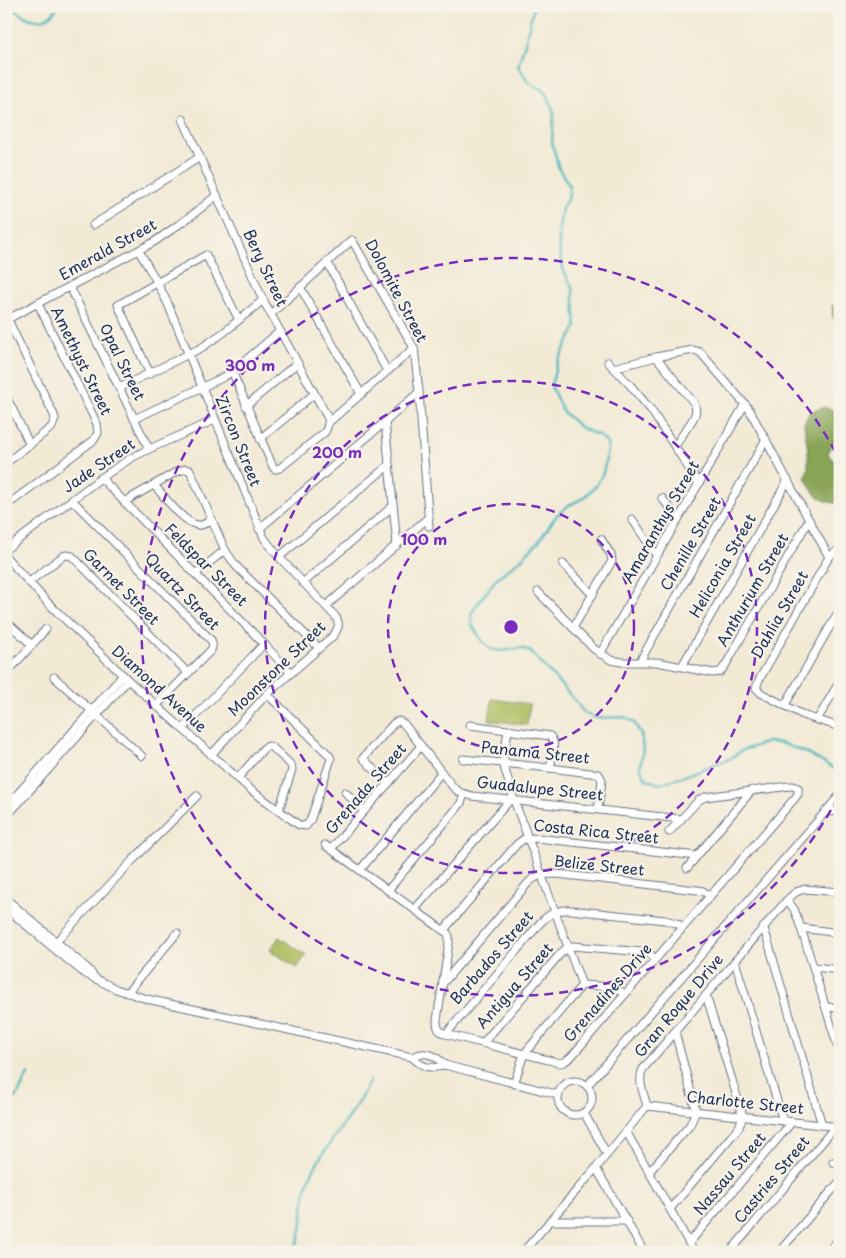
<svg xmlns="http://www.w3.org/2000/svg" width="846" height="1258" font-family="'Playpen Sans',sans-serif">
<rect width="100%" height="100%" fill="#f7f3e8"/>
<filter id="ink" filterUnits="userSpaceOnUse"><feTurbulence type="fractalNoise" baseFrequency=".02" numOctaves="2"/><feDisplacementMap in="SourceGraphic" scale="10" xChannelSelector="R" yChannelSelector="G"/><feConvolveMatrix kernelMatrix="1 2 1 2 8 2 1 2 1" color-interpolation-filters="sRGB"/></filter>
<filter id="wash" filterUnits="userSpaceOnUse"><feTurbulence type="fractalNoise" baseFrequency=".0096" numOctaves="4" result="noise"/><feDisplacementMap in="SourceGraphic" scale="20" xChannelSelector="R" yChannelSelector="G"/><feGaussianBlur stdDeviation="1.12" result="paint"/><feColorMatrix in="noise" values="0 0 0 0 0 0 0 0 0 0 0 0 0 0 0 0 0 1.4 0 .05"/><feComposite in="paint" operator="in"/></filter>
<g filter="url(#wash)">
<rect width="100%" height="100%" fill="#f2ead5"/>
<!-- green -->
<g fill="#aebc5f" stroke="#64765e">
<path d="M492,699L530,704L527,725L489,720Z"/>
<path d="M279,937L306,955L297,968L270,950Z"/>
</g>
<!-- forest -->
<g fill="#8aa456" stroke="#526a5a">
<path d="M840,301V326L833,317L832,306Z"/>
<path d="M824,407L840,412V434L835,439L828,453L832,460L840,459V504C818,501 814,496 805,477L808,468V452L804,423L810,412Z"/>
</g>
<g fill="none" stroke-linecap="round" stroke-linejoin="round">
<!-- stream -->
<g stroke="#47b6bf" stroke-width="2.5">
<path d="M10,6C26,20 45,29 58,6"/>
<path d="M156,6L162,10L169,12L177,6"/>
<path d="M534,6L525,43L518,66L529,83L541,89L548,96L554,113L552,143L559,169L569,185V196L562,208L559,228V245L563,269L573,289L576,327L557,363L551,386L563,412L581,428L600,436L607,443L608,450L603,473L596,486L582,499L569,505L556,516L539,541L520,560L497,578L478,603L471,614L472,625L481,639L490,649L500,651L522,648L531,652L578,704L583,712L593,717L601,718L624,717L634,722L641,734L643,750L640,767L646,779L659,784L676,779L729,759L743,750L768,742L780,743L805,752L840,772"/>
<path d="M6,1108C17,1099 22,1087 28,1074"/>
<path d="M292,1252C307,1232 300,1204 308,1182C319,1154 340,1131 355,1107C361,1098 365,1089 370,1080"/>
</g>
</g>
</g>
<g filter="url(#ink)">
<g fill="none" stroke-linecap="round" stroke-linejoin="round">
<defs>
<g id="street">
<path d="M183,119L263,300L280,331L328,418C329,424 328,427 325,432L280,468L275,469L273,467L232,371"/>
<path d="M93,225L200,157"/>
<path d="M139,251L157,282L168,304L264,538L279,557L335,616C341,624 338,629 333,636L267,694L211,755"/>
<path d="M327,262L387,371"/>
<path d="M70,287L149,449"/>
<path d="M300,287L361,394"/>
<path d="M271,314L352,240L414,348L419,392L429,526"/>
<path d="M6,320L154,242L191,216L217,195"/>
<path d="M656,357L694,403C697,409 696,414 693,419L675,446"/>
<path d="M608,362L630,385L651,410L699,484"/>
<path d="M613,368L656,357L693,350L700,352L749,409L829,557"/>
<path d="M150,374L118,305L206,255L239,320"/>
<path d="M119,388L201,348L223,333L263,300"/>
<path d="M6,396L30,445"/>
<path d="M246,406L297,363"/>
<path d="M134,419L224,377L239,366L280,331"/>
<path d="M329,422L414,348"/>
<path d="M385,422L397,545"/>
<path d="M260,439L314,394"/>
<path d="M6,463L52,427L55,419L54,415L8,320"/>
<path d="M101,478L264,644L290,672"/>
<path d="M154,485C163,495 184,524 198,525C203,526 208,522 212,519"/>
<path d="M662,498L678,519"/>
<path d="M72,500L211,640C213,644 213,646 211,650L156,706"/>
<path d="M124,502L176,472L185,469L190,470L225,550L236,566L319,648"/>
<path d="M6,506L94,440L98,433L97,424L38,304"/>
<path d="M632,519L657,556"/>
<path d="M259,529L385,422L419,392"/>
<path d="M6,549L101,478L131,458L149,449L215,420"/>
<path d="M840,550L834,553L829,557L759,680L756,688L761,693L805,716L840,727"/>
<path d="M6,557L49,604L128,680L251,790L299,825L306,826L310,821L331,759L329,755L267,694"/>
<path d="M279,557L389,465"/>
<path d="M563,564L593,595"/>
<path d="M195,574L225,550"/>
<path d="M29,582L63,556L66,555L72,556L188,673"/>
<path d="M303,583L393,506"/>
<path d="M538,592L594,649L611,660L622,662H657L713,673L720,672L725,666L809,520"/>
<path d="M326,606L429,517"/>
<path d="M6,621L32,645"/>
<path d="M573,628L612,561L611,555L601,539"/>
<path d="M600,654L745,404"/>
<path d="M640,661L766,439"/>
<path d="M682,666L788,480"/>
<path d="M6,674L46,629"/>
<path d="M54,677L142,756"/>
<path d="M785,705L840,609"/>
<path d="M817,720L840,681"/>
<path d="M470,725L550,736C557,743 552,759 550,768"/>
<path d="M183,729L264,644"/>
<path d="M508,730L503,763L514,800L582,985"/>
<path d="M463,759L550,768L598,774L600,776L602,780L598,809"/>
<path d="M238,778L264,748L269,746L273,748L291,765L292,769L291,773L279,810"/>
<path d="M388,784L363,758L394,723L399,721L404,724L453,787L459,792L472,796L681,819"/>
<path d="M345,792L364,811"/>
<path d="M6,807L123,675"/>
<path d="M825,812L840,811"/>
<path d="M6,817L128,680"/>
<path d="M325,845L447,933L449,936V943L437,1020C437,1028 438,1031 446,1034L560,1063L564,1062L571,1057L795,798L798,794V788L793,786H790L705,797L699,800L669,832"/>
<path d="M331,849L421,746"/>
<path d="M687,868L752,790"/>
<path d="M360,870L441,773"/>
<path d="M388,890L458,807L461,803L464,794"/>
<path d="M6,899L88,969L95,978"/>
<path d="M787,900L794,909L801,928L840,1054"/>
<path d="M6,908L51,946L84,973L116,989L147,999L412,1057C422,1068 432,1070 445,1065"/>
<path d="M415,909L510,800"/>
<path d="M764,928L822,1125"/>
<path d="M801,928L840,933"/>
<path d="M444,930L517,844L524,839L537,838L697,856"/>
<path d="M56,942L132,861L197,796"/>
<path d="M735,961L783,1121"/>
<path d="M814,967L840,970"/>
<path d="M444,982L529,882C538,874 546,874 557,874L697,890L703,891L710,896"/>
<path d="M582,985C596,986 614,985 625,994"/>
<path d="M127,993L177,933"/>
<path d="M826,1007L840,1008"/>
<path d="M446,1034L541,922C550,913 559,909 571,910L665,920L676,923L683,927"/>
<path d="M483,1043L561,953L568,947L573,946L643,952L651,955L655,959"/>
<path d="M412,1057C426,1050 435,1055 445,1065L559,1095"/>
<circle cx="575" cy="1098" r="17"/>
<path d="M514,1084L524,1054L582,985"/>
<path d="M587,1086L840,795"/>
<path d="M647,1106C644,1094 637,1080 643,1069L787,900L796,892L805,889L840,892"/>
<path d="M647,1106L840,1127"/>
<path d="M584,1113L607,1154"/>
<path d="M626,1131L694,1252"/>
<path d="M833,1162L840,1163"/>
<path d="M596,1168L644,1252"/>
<path d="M649,1172L690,1125L696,1111L675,1032"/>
<path d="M670,1209L735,1132L739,1127L743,1116L706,995"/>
<path d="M550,1221H627"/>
<path d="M689,1243L792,1122"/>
<path d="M523,1252L596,1168L647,1106"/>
<path d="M730,1252L835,1127"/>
<path d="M779,1252L840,1181"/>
<path d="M828,1252L840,1238"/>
</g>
</defs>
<!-- street casing -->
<use href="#street" stroke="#667088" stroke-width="9"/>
<!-- street -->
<use href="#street" stroke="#fff" stroke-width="7"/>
</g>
</g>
<!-- distance rings -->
<g fill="none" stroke="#7b2cbf" stroke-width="2.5" stroke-dasharray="9 6">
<circle cx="511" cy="627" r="123"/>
<circle cx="511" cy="627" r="246"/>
<path d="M838 797A369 369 0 1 1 838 457"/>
</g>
<g text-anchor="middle" stroke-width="4.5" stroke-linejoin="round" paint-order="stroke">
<!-- street labels -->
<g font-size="15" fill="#1b2f5e" stroke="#f7f3e8">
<text transform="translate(108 250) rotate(-29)" y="5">Emerald Street</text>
<text transform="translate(265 268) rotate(65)" y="5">Bery Street</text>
<text transform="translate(396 291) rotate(62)" y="5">Dolomite Street</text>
<text transform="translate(81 361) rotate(64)" y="5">Amethyst Street</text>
<text transform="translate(122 362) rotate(64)" y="5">Opal Street</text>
<text transform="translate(238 441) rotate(68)" y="5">Zircon Street</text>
<text transform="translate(99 466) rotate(-34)" y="5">Jade Street</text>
<text transform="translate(661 522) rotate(-60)" y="5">Amaranthys Street</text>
<text transform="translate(691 544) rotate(-60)" y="5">Chenille Street</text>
<text transform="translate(206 565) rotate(45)" y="5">Feldspar Street</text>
<text transform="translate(723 566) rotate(-60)" y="5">Heliconia Street</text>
<text transform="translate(121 587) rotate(45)" y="5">Garnet Street</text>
<text transform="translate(753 590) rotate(-60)" y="5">Anthurium Street</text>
<text transform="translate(182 592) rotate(46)" y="5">Quartz Street</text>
<text transform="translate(780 615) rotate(-60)" y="5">Dahlia Street</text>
<text transform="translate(277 669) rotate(-44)" y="5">Moonstone Street</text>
<text transform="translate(159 689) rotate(42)" y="5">Diamond Avenue</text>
<text transform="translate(535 753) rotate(6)" y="5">Panama Street</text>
<text transform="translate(366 789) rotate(-49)" y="5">Grenada Street</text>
<text transform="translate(540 789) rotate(6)" y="5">Guadalupe Street</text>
<text transform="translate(596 832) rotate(6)" y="5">Costa Rica Street</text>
<text transform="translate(599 866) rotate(6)" y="5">Belize Street</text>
<text transform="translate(492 958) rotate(-49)" y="5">Barbados Street</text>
<text transform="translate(515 986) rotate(-49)" y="5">Antigua Street</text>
<text transform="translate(608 993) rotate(-49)" y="5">Grenadines Drive</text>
<text transform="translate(679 1006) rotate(-50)" y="5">Gran Roque Drive</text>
<text transform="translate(745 1103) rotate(6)" y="5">Charlotte Street</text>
<text transform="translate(730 1174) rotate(-50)" y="5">Nassau Street</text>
<text transform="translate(772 1180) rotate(-50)" y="5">Castries Street</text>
</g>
</g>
<circle cx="511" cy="627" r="8" fill="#7b2cbf" stroke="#f7f3e8" stroke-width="2.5"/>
<g font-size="15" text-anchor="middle" font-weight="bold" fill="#7b2cbf" stroke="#f7f3e8" stroke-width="4.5" stroke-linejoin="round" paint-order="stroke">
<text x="250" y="371">300 m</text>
<text x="337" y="458">200 m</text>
<text x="424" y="545">100 m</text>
</g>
<!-- margin -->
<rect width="846" height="1258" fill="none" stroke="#f7f3e8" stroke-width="25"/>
</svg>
